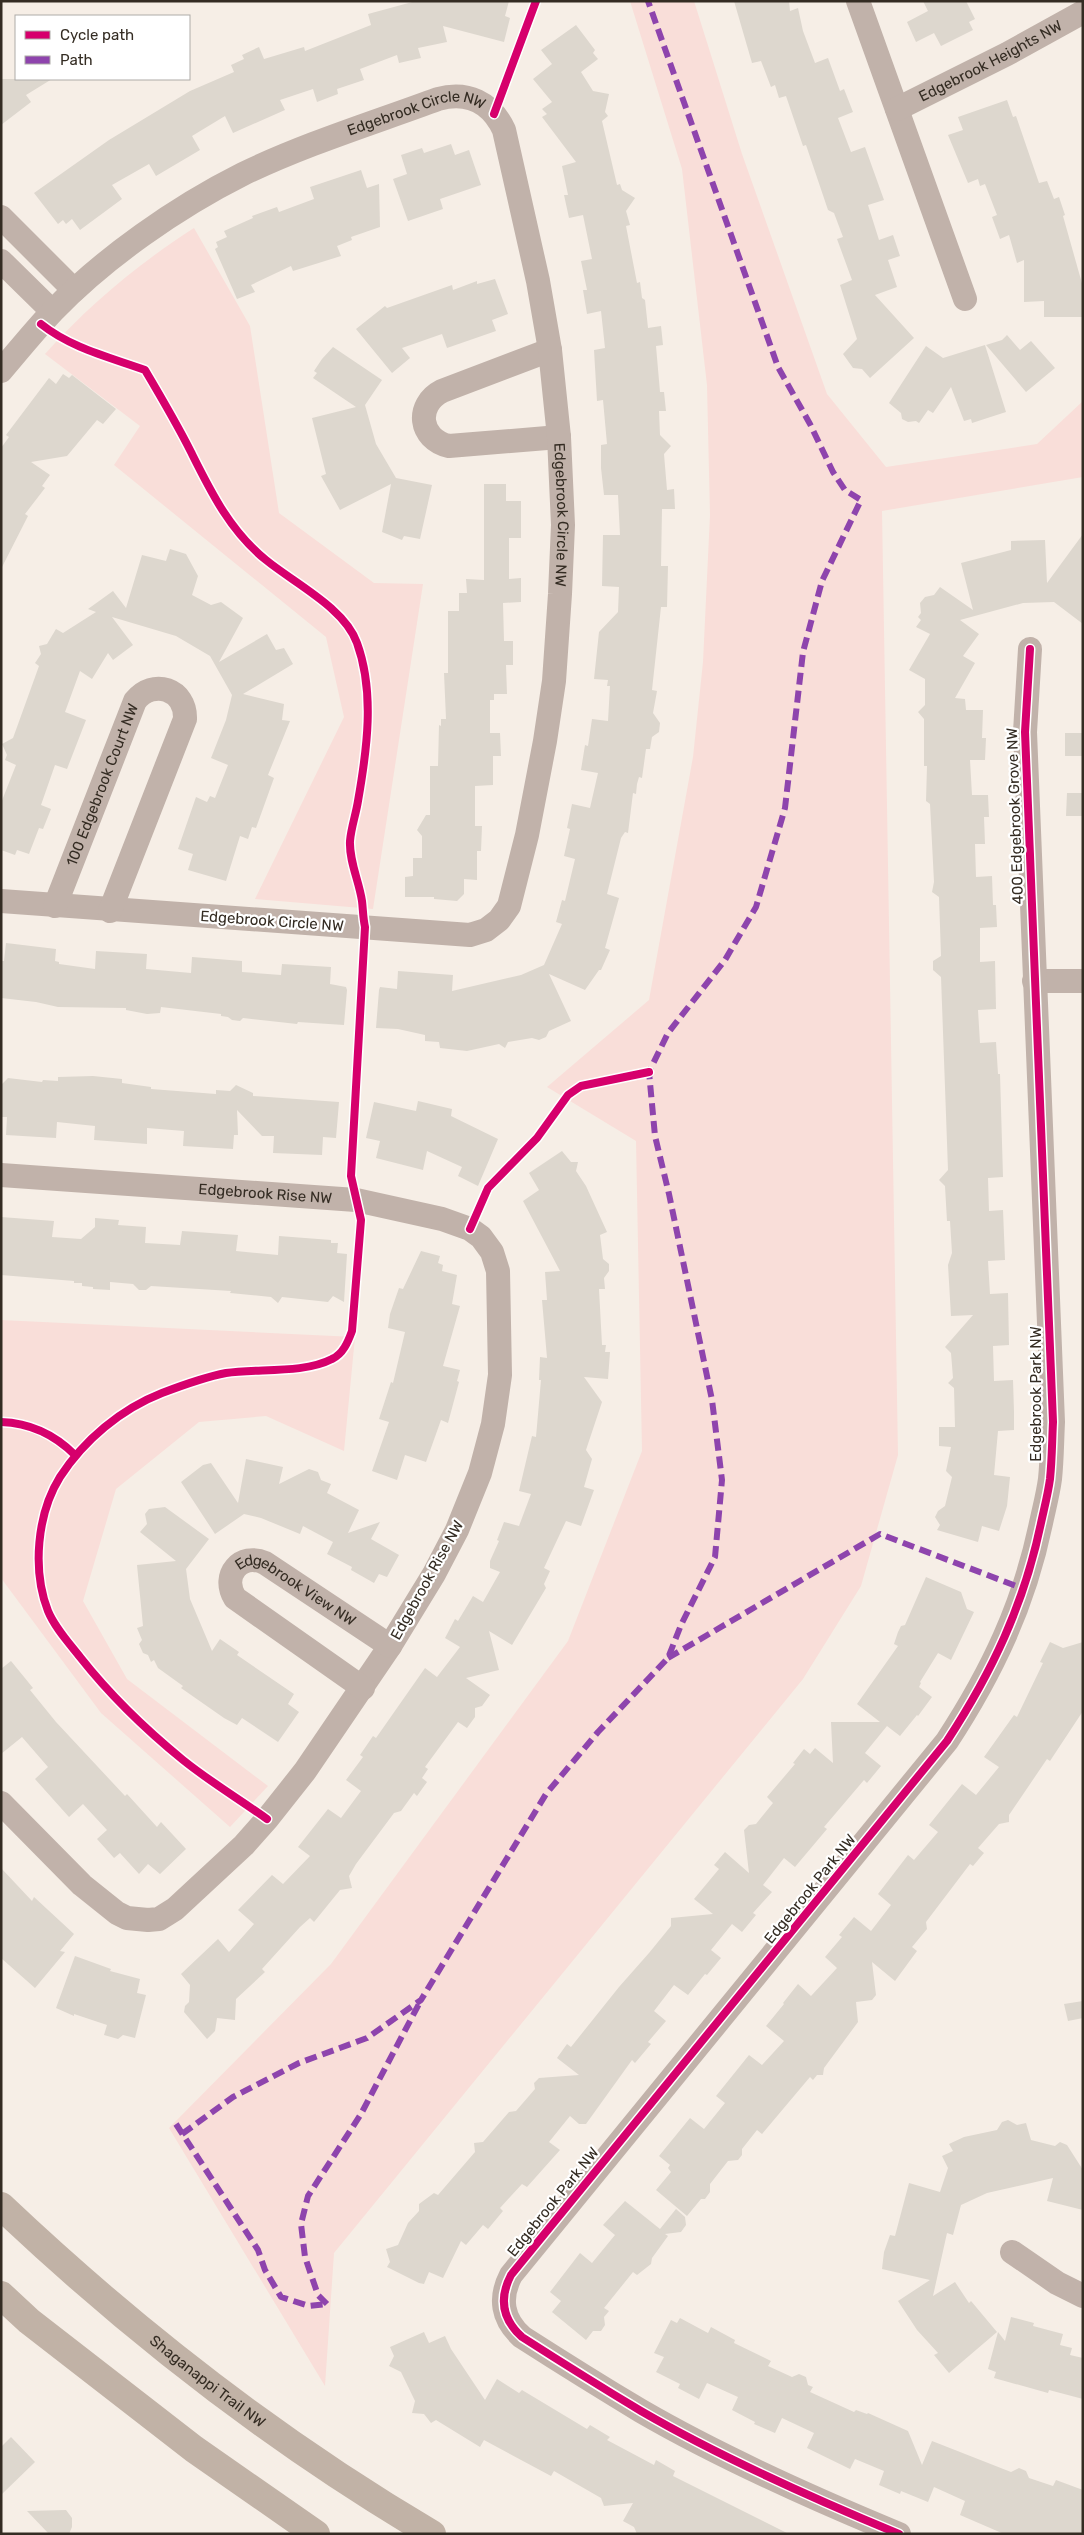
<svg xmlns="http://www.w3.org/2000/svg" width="1084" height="2535" font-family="Rubik,sans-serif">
<rect width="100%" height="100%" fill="#f6eee6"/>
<!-- green -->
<g fill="#f9ded9">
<path d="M630,1H694L742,154L827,394L886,467L1037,444L1083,401V477L882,511L898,1455L861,1586L803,1679L334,2253L325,2386L169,2128L331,1964L568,1641L642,1451L636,1141L547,1087L649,1000L693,757L703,662L710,515L707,385L682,169Z"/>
<path d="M194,228L250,326L279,513L374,583L423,584L373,909L255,899L344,717L326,637L114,465L140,426L45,354C89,305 138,264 194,228Z"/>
<path d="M1,1320L355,1337L344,1451L266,1416L199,1422L116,1489L83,1601L127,1679L268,1786L230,1827L101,1713L1,1578Z"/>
</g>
<!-- building -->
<g fill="#ddd7ce">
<path d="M416,1H509L505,16L510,18L504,42L443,26L447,42L418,48L421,58L399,63L397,55L360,69L364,80L337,89L338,94L317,102L313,89L280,100L285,110L233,133L225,116L192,136L200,150L156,176L149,164L112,185L122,199L80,230L72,219L66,224L63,220L58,224L34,193L109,140L190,91L234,72L231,65L244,59L242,55L259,47L264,59L304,47L305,51L371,25L368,14Z"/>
<path d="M734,1H789L790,11L798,8L803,31L815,63L828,58L840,91L844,89L853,112L838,118L851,152L865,147L884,200L868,205L879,240L893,235L900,256L888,260L897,287L875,295L914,338L870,378L862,369L853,368L843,354L857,339L840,285L852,280L837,239L843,237L834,213L828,210L806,145L803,146L786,96L779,98L775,85L771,87L761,61L752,63Z"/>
<path d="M923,1H966L975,19L969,22L973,30L941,46L934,33L916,42L907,22L928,11Z"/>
<path d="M576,25L595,50L593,53L598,59L581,72L593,91L609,94L605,112L608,116L602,121L617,185L620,184L622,190L635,198L626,211L630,225L626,226L637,283L640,282L642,298L645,300L648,328L661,326L663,345L656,346L660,392H664L666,411H659L660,435L671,446L664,454L667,490L674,489L675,509H662L661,566H668L667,607H661L652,690L657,691L653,713L660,723L659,732L652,737L650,749H646L642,778L639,777L637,784L636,794L633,793L628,833L625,832L621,838L607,894L619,898L605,948L610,950L601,970H599L585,990L549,974L571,1021L549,1031L546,1037L539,1040L532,1038L508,1042L505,1048L499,1044L467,1051L440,1048L439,1042L425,1041V1035L398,1029L376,1028L379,990L380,987L397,989L398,971L453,975L452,991L521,975L544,965L562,924L556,922L562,900L565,901L575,859L564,856L570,829L567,828L572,804L590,808L598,773L581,770L585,745L588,746L592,719L608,721L610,686H607L608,680L594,679L599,632L618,612L619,587L602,586L603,535H620L618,495H604L601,468V445L607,444L603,400L597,401L594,350L605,348L601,311L587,314L583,290H587L581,261L592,259L583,215L569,218L564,195H568L562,166L576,162L542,117L547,114L542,109L552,102L533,79L552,64L541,50Z"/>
<path d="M1,79H52L26,95L31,102L1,125Z"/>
<path d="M1007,100L1013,117L1016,116L1039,183L1047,181L1054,199L1059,197L1065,215L1063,216L1083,287V317H1044V301L1024,302V260L1017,263L1009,235L1000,239L992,217L997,215L985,184L980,186L978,179L968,183L948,135L963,130L958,117Z"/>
<path d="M451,144L455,155L469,150L481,185L440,199L443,209L408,221L393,179L407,174L401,155L422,148L424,153Z"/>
<path d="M361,170L367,188L379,184L380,227L351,237L352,240L337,246L341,256L293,271L291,266L251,285L255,292L237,299L215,249L218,247L216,242L227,237L224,231L253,218L252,216L277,207L279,212L314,199L310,187Z"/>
<path d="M495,279L508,314L492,320L496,331L447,348L442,334L402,348L410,358L392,373L356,329L385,306L387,308L452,285L453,290L477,281V284Z"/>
<path d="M1007,335L1020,350L1031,341L1055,368L1026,392L986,345L1002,340Z"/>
<path d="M985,345L1006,412L972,423L971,419L964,421L951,387L933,413L928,410L919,423L916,421L908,422L902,419L901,413L889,403L926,346L943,358Z"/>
<path d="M333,347L382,380L365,405L376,444L396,478L432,485L420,539L404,536L402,540L382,532L391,484L340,510L321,476L326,474L312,418L356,407L313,378L317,373L314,371L322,359Z"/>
<path d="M63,374L69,378L72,375L116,409L103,424L97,420L67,456L31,462L50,475L42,486L45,488L25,514L28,516L1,569V448L9,437L6,435L49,378L56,384Z"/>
<path d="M484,484H506V501H521V538H509V579L521,578V602L503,603L504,641H513V665H506L507,694H494V700H490V733H500L501,756H493V785L475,786V826H482L481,851H477V880L464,879V894L457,901L434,899V897H405V877L413,876V858H422V836L417,830L426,815H430V766H438L439,725L441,726V719H446L444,673H448V611H459V593H467L466,579L484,580Z"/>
<path d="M1083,534V624L1054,602L1023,603L960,620L979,634L963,656L975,663L955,698L965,699L966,710H983L982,738H986L985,760H970L972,795H988L989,817H984L985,844H975L976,877L992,876L993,905H996L997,927L980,928V962L995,961L996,1009L978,1010L980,1043L996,1042L998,1074H1000L1003,1177L988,1178L989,1211L1003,1210L1005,1260L988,1261L990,1294L1008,1293L1009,1345L993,1346L994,1381L1013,1380L1014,1412V1430L998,1431L994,1475L1010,1477L1007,1506L999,1531L982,1526L978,1542L937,1530L940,1525L935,1517L938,1511L945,1506L952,1477L946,1471L951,1447L939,1446V1427H955L954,1388L948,1383L953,1378L951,1353L945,1347L973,1315L951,1316L948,1265L952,1253L950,1221H947L945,1186L939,1180L948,1170L941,977L933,970V961L941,956L939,897L932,892L934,882L930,804L926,801L927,766H924V719L918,712L925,705V679L909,670L930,634L916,627L921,620L918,617L921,613L920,603L925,597L934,595L940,587L973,610L961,563L1011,550V541L1045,540L1047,583Z"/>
<path d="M170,549L186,554L198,576L192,595L211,605L221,602L243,618L219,662L267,634L276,650L284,648L293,664L243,694L284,704L282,720L290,721L268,775L274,778L256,828L252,827L248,839L240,836L226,881L188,870L193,854L178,849L196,797L207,802L210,796L215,798L228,765L211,758L226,720L232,695L210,656L176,636L112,617L133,645L113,660L108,653L92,679L80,671L65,712L86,720L67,769L55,765L41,805L51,809L43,829L39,828L29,854L17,850L15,855L1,850V803L16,765L5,760L7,755L2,744L13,738L17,727L39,666L35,663L41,654L39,646L47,644L56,629L63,633L96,612L88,609L113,591L126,608L142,555L166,561Z"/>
<rect x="1065" y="733" width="18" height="23"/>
<path d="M1067,793H1083V816H1066Z"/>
<path d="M6,943L56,949L55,961L59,962V964L95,969L96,951L147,954L146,969L191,973L192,957L242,961V972L281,975L282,964L331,967L330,984L346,987L347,990L344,1025L298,1022L297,1024L243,1018L240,1021L232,1020L228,1017L221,1016V1014L161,1007L160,1013L147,1014L126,1010V1008L58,1007L36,1002L1,998V961H4Z"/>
<path d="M93,1076L122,1079V1083L151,1087V1089L216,1094V1090L230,1091L236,1085L253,1093V1096L339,1102L336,1138L323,1137L322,1155L273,1153L274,1136H262L237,1110L238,1135H234L233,1149L183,1146L184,1131L147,1128V1144L94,1140L95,1126L57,1122L56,1138L6,1135L7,1117H1V1085L8,1078L42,1082L43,1080L58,1081V1077Z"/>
<path d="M418,1101L452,1109L451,1116L498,1139L478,1186L458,1176L462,1167L427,1151L423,1170L376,1158L380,1141L366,1138L374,1102L416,1111Z"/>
<path d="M562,1151L571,1162H578L576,1171L586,1186L607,1232L600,1235L603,1259L609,1264V1271L604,1278L605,1289H599L602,1345H606L605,1352H610L608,1379L584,1377L602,1402L586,1450L592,1459L584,1487L594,1490L581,1526L566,1521L544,1568L550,1571L544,1584L546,1588L512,1645L489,1631L499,1670L466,1678L490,1695L482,1706L475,1708V1717L467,1728L458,1722L425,1767L428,1769L422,1778L427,1782L417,1796L414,1793L401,1811L394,1813L356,1864L349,1876L352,1888L340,1890L314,1922L310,1918L300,1927L262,1969L265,1972L236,1999L235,2020L217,2018L215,2031L207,2039L184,2012L185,2006L189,2002L190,1985L181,1974L218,1939L229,1952L254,1924L238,1910L272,1875L283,1884L310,1856L298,1847L328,1809L341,1818L361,1791L346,1780L363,1757L360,1755L373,1736L376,1738L425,1668L437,1677L460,1647L445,1638L455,1619L458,1621L473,1596L483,1602L500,1572L490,1568V1561L499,1541L497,1540L504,1522L519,1526L531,1494L519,1491L532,1436L536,1437L541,1380H539L540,1357L547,1358L542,1300H547L545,1272L560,1271L523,1201L539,1190L529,1173Z"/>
<path d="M1,1217L54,1221L52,1237L81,1239L95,1227V1218L119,1220L118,1225L146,1227L145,1243L180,1245L182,1231L238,1235L236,1251L278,1255L279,1236L331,1240V1243H338L337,1253L347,1254L344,1302L333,1296L328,1302L282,1297L278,1303L271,1297L230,1293L231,1291L151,1286L146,1290H139L133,1284L110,1282V1290L93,1289V1287L82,1286V1283H74V1281L1,1275Z"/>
<path d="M421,1251L440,1256L438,1263L443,1265L442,1271L457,1275L452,1304L460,1306L443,1366L460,1370L457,1381L459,1382L448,1423L441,1420L426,1462L405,1455L397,1480L372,1471L389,1422L379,1419L391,1382L393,1383L405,1332L388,1328L390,1314L399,1288L403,1289Z"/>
<path d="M246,1459L283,1467L279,1484L309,1469L318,1472L321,1480L331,1484L327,1493L359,1510L348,1533L380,1522L371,1539L399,1555L387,1577L379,1574L374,1583L351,1570L352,1567L327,1554L333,1542L303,1526L300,1534L261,1518L244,1514L215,1534L181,1482L203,1465L211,1463L238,1503Z"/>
<path d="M165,1507L209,1539L186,1569L190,1599L212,1651L220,1639L239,1652L237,1655L294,1694L288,1704L299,1712L278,1742L242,1718L237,1725L224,1718L181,1688L183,1686L158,1668L154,1660L151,1662L148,1655L143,1653L139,1644L142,1640L137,1628L143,1626L137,1565L176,1561L140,1532L147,1524L145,1514L149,1509Z"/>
<path d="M926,1577L961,1592L967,1609L974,1612L951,1660L938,1653L920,1682L921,1683L919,1687L932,1697L918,1716L917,1715L900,1736L887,1726L865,1753L881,1766L867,1783L864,1780L824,1827L827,1829L795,1867L784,1858L763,1885L772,1892L753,1913L756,1915L742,1932L732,1924L711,1950L721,1958L707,1975L705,1974L688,1995L674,1985L654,2011L666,2021L648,2042L651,2044L635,2063L632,2060L586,2124H579L570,2116L549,2142L560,2150L527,2187L522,2184L500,2208L503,2211L488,2229L483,2225L466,2245L461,2241L443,2278L429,2272L424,2284L419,2283L387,2267L390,2262L386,2249L398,2245L408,2223L419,2211V2204L434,2193L438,2195L475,2152L474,2143L483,2142L509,2112L516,2111L535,2089L534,2083L539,2078L579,2075L557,2058L567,2044L571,2047L619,1987L649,1953L671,1926V1918L713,1914L694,1899L719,1869L714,1865L725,1852L749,1873L744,1830L749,1825L756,1824L773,1803L767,1797L795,1764L793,1763L804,1749L810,1754L815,1748L833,1763L831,1722H880L857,1704L898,1646L894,1644L898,1632L901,1626L905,1625Z"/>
<path d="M1050,1642L1063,1648L1083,1642V1711L1050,1761L1047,1759L1009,1815V1822L999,1824L978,1848L984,1853L973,1866L970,1864L926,1922L927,1929L912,1947L917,1951L895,1981L872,1962L876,1995L872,2000L856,2002L858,2022L824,2068L823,2075H817L813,2080L810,2077L762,2134L757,2130L742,2149V2155L738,2160L728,2161L710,2184V2192L705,2199H701L687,2216L656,2190L671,2172L668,2168L670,2165L659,2156L690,2118L704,2129L725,2103L716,2096L749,2055L762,2065L784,2041L766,2026L784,2004L783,2003L798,1984L811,1996L837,1968L825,1957L842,1937L839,1935L854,1917L871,1931L891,1905L878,1894L908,1855L914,1860L938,1832L929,1825L962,1784L976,1795L999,1767L984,1757L1014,1715L1017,1717L1043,1663L1040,1662Z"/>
<path d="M11,1661L33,1688L30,1690L56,1722L125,1796L127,1794L157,1827L161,1822L186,1849L160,1874L148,1864L139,1874L120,1853L114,1858L97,1839L107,1830L83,1804L69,1817L35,1779L48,1767L22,1737L1,1754V1669Z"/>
<path d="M1,1868L32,1901L34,1897L74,1934L60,1951L65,1952L35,1988L1,1958Z"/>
<path d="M75,1956L111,1969L110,1971L140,1979L137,1993L146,1995L135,2038L123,2035L118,2039L104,2035L107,2025L74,2014V2016L56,2008Z"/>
<path d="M1083,2001V2018L1068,2021L1064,2004Z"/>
<path d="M1008,2120L1017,2125L1026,2123L1031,2140L1055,2146L1060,2142L1067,2145L1083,2170V2210L1047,2201L1053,2178L987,2193L961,2205L953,2235L947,2233L933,2296L955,2282L969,2303L971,2301L997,2332L949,2373L934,2355L938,2353L917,2330L898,2301L930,2280L882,2269L884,2252L890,2235L895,2236L909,2183L940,2192L948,2168L942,2156L953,2151L949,2144L964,2137L997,2130L1002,2122Z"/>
<path d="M625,2201L660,2229L676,2209L685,2217L686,2225L681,2232L665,2234L668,2236L652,2258L651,2264L637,2275L633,2272L604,2308L609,2311L604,2317L605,2325L601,2331H593L586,2340L552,2312L561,2301L550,2292L580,2253L592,2263L615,2235L603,2225Z"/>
<path d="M1011,2317L1034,2323L1033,2326L1063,2334L1060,2345L1072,2348L1070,2355L1083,2358V2399L1049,2390L1048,2393L994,2378L996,2372L988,2369L998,2332L1005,2341Z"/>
<path d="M680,2318L708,2333L711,2327L735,2340L734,2343L771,2361L768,2366L792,2377L799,2374L806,2377L808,2385L813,2387L810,2392L854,2412L856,2410L867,2414L868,2413L908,2431L922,2465L932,2441L1011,2472L1019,2468L1026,2471L1029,2478L1053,2486L1056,2480L1083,2490V2534H1004L960,2515L965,2501L934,2487L928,2502L901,2491L900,2494L879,2485L884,2471L855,2459L850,2469L807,2448L814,2433L782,2418L775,2433L754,2424L755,2422L732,2410L738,2397L707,2383L699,2399L678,2388L680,2384L656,2372L664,2357L654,2353L671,2320L677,2323Z"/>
<path d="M424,2332L429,2343L445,2336L451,2349L485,2400L497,2379L519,2393L522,2390L587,2429L590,2425L610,2437L607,2440L654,2465L656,2460L675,2471L673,2476L789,2534H637L634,2527L623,2521L633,2503L604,2506L601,2498L554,2471L551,2476L484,2440L480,2447L436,2420L431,2423L424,2414L412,2413L415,2401L401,2372L389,2366L394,2356L390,2347Z"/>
<path d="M11,2437L35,2462L1,2495V2447Z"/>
<path d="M66,2510L72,2518V2527L69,2534H49L27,2511Z"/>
</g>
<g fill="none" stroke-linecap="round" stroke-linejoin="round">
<!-- street -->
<g stroke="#c1b2aa" stroke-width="24">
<path d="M858,1L965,299"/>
<path id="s1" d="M897,109L1007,54L1083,12"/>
<path d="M1,217L74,290"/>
<path d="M1,261L52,311"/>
<path d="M550,350L442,391C415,405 419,439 449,446L559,437"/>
<path id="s2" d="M1,371C18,351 35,330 53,311C104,258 177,207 243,174C305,144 373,123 438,99C467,91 491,102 504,130L538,281L550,350L559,437L563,525L560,594L554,681L545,741L527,835L509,906L499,920L486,930L470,935L1,901"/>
<path id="s3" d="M55,906L135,701C153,678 186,689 185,719L110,911"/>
<path d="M1034,981H1083"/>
<path id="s4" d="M1,1175L356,1200L442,1219L470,1229L481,1237L492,1252L498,1271L500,1375L493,1424L480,1473L457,1530L434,1574L390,1646L305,1771L267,1819L244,1845L175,1909L159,1919L148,1920L127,1918L117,1913L82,1885L1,1803"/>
<path id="s5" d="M363,1688L235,1598C221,1575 241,1552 265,1563L390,1646"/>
<path d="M1012,2252L1057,2283L1083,2296"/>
<path d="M899,2534C812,2498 722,2458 641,2411C601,2387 561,2362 522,2337C502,2319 499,2298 511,2275L947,1741C992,1672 1024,1605 1041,1523C1044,1509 1048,1494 1050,1479C1052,1460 1052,1441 1053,1422L1025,732L1030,649"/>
</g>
<!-- primary -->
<g stroke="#c1b2a6" stroke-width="28">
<path id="s6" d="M1,2206C132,2330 276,2442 432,2534"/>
<path d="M1,2295L29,2321L194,2449L316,2534"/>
</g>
<!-- quiet -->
<g stroke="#8e44ad" stroke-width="6" stroke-dasharray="12 6" stroke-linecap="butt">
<path d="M668,1658L880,1534L1024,1589"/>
<path d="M176,2124L258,2250L265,2270L281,2297L309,2306L328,2304"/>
<path d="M182,2134L233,2097L299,2063L367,2038L421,2000L546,1794L598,1732L668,1658L681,1625L715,1557L722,1480L712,1400L669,1194L655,1136L649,1072L668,1033L725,960L756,907L785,808L803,652L822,581L861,500L845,490L833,472L810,424L778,367L648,1"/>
<path d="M327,2304L318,2295L305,2257L301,2224L308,2196L361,2114L420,2002"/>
</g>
<defs>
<g id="cycleway">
<path d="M494,114L536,1"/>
<path d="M41,324C71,348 109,357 145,370C161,397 177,424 191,452C211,492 230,531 266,560C294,583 345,608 357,643C375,692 367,750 358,801C356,814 351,828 350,841C349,861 359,881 362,901C363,909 363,918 365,927L351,1176L361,1220L352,1331C348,1342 343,1354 332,1359C303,1374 258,1368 226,1373C205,1377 183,1385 162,1393C121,1409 84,1440 60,1477C37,1514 32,1570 48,1611C55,1628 69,1643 80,1657C110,1695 145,1729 183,1760C209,1781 239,1799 267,1819"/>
<path d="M470,1229L488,1188L537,1138L568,1095L581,1086L649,1072"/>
<path d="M1,1422C31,1423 54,1434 75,1455"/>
<path d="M899,2534C812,2498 722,2458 641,2411C601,2387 561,2362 522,2337C502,2319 499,2298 511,2275L947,1741C992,1672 1024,1605 1041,1523C1044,1509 1048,1494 1050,1479C1052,1460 1052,1441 1053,1422L1025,732L1030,649"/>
</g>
</defs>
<!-- cycleway casing -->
<use href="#cycleway" stroke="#fff" stroke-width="11"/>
<!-- cycleway -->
<use href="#cycleway" stroke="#d6006c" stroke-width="8"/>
</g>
<g text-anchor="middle" stroke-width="4.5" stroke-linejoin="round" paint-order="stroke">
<!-- street labels -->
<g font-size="15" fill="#342c23" stroke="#fff">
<text dy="5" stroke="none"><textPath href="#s1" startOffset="105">Edgebrook Heights NW</textPath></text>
<text dy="5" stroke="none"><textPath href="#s2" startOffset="500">Edgebrook Circle NW</textPath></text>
<text dy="5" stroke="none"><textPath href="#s2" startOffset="994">Edgebrook Circle NW</textPath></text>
<text dy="5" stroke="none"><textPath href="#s3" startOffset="130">100 Edgebrook Court NW</textPath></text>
<text transform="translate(1015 816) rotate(-92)" y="5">400 Edgebrook Grove NW</text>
<text transform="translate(272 921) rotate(4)" y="5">Edgebrook Circle NW</text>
<text dy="5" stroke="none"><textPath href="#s4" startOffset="265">Edgebrook Rise NW</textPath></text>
<text transform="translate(1036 1394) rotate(-90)" y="5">Edgebrook Park NW</text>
<text transform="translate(427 1580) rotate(-61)" y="5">Edgebrook Rise NW</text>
<text dy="5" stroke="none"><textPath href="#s5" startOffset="259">Edgebrook View NW</textPath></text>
<text transform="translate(810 1889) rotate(-51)" y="5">Edgebrook Park NW</text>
<text transform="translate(553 2202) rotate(-51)" y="5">Edgebrook Park NW</text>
<text dy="5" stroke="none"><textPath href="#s6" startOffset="271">Shaganappi Trail NW</textPath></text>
</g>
</g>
<!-- border -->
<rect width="1084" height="2535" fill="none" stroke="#342c23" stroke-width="5"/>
<!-- legend -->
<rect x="15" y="15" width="175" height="65" fill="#ffffff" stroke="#aeaba7"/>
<rect x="25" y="31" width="25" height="8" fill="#d6006c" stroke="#aeaba7"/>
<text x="60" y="40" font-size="15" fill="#342c23">Cycle path</text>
<rect x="25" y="56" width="25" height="8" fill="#8e44ad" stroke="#aeaba7"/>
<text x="60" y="65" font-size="15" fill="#342c23">Path</text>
</svg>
